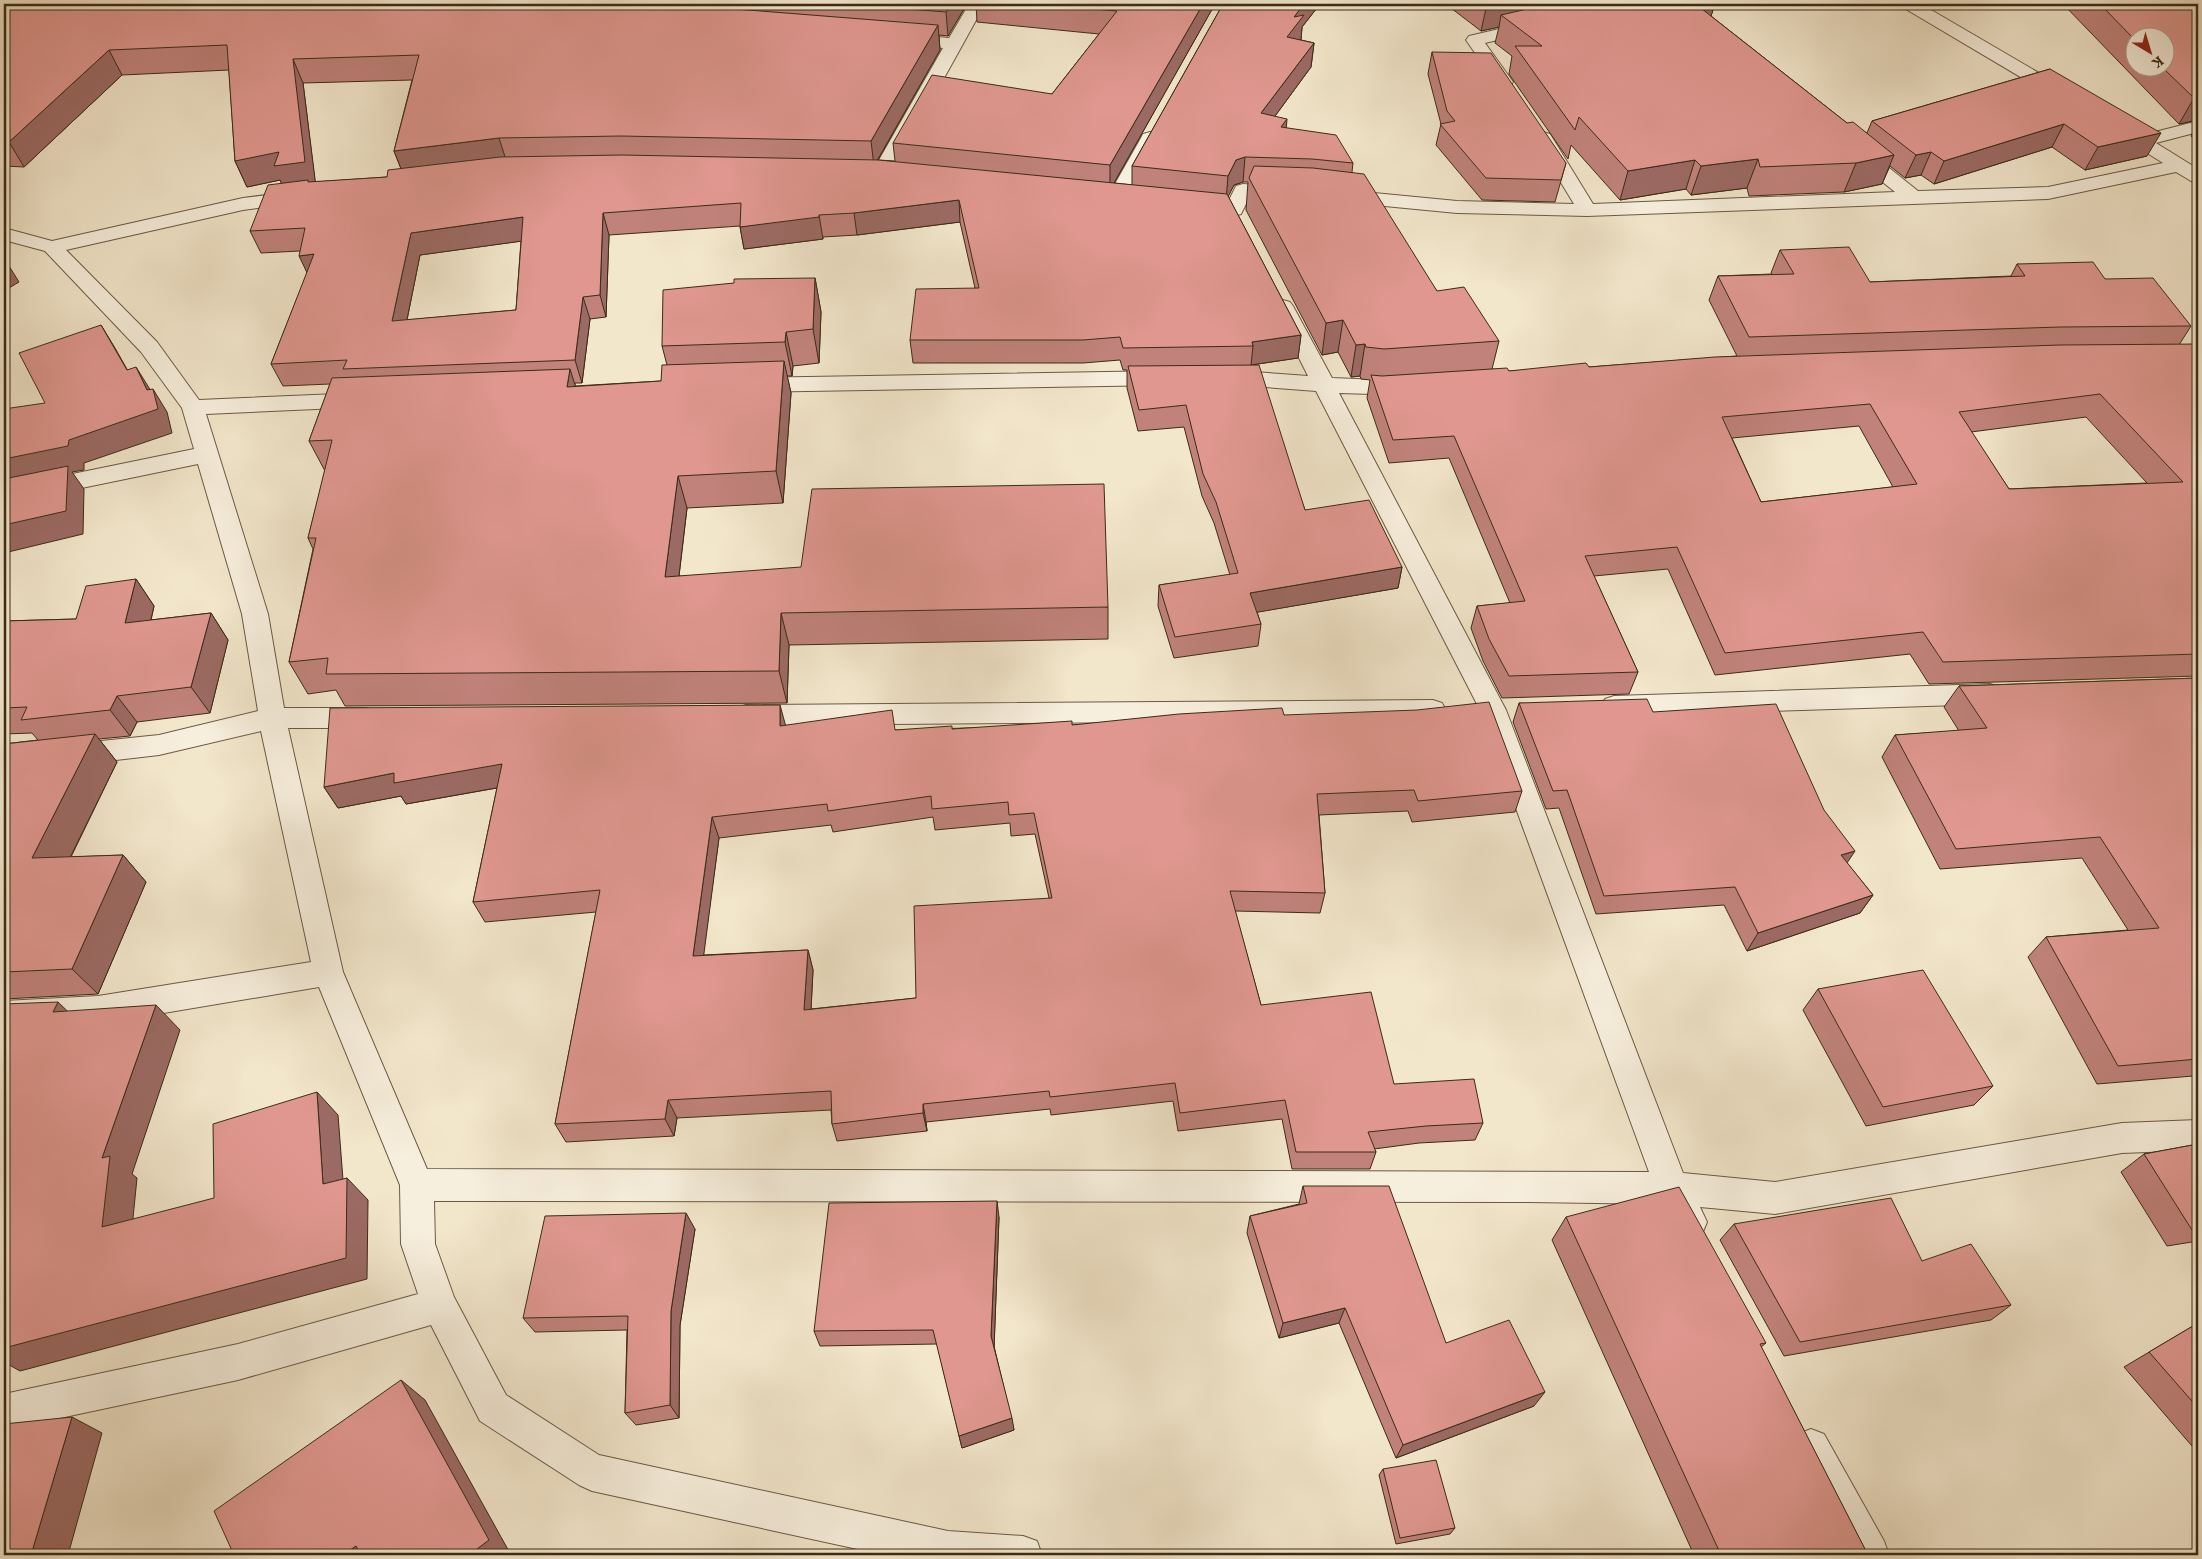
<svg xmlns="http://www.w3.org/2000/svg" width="2202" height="1559" font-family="Vollkorn,serif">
<rect width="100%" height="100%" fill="#f2e6cb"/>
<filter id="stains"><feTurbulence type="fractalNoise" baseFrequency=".004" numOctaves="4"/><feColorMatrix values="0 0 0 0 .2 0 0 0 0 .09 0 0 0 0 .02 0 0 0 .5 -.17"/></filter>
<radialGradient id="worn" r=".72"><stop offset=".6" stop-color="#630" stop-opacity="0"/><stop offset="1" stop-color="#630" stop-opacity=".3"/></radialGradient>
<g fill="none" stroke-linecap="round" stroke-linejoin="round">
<defs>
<g id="street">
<path d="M969,4H985L891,174L888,178L881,180L874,178L871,174L943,48L903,44L897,43L894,39L897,35L903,34L949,38Z"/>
<path d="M1902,4H1921L2068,90L2071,94L2068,98L2062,99L2056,98L1904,8Z"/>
<path d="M1534,21L1540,22L1542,26L1540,30L1485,43L1513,82L1510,86L1504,87L1498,86L1466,40L1469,36Z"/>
<path d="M2198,121V132L2156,143L2198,169V183L2191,181L2176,172L2048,199L1587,216L1457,213L1343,202L1336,200L1333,196L1336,192L1343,190L1457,201L1574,204L1534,138L1536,134L1543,132L1550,134L1593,204L1895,192L1849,155L1847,151L1849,147L1856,145L1863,147L1918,191L2048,187L2163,163L2115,133L2112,129L2115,125C2126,122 2134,129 2143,135Z"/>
<path d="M1150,132L1157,134L1159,138L1127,198L1124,202L1117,204L1110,202L1107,198L1141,138L1143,134Z"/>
<path d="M1243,184L1292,188L1295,192L1292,196L1285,198L1250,196L1241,214L1234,216L1227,214L1224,210L1236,186Z"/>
<path d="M299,191L306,193L309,197L306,201L243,210L66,250L157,342L199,400L361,393L369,395L372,400L369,405L361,407L206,414L268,614L284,708H366L375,711L379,718L375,725L366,728H288L343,972L427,1169L1649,1172L1480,710L1316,391L1226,384L1218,382L1215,377L1218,372L1226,370L1308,376L1273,306L1276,302L1283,300L1290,302L1293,306L1332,378L1405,381L1413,383L1416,388L1413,393L1405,395L1339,393L1506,710L1683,1173L1775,1182L2122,1123L2198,1120V1150L2122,1153L1775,1214L1700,1207L1707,1222L1702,1234L1690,1238L1678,1234L1663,1204L1529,1202L434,1201L435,1244L454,1297L506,1395L599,1455L948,1531L1023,1536L1037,1541L1042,1555H885L592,1491L579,1485L480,1421L431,1325L238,1380L4,1430V1394L238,1344L418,1294L401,1244L400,1185L319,987L98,1024L4,1029V1001L98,996L311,962L261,731L159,755L4,773V751L159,735L258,711L242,614L198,464L4,504V488L194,449L182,408L141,352L45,251L4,240V228L52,241L243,198Z"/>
<path d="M1166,371L1174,373L1177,378L1174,383L1166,385L751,392L743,390L740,385L743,380L751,378Z"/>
<path d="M1990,684L1999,687L2003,694L1999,701L1990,704L1614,716L1605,713L1601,706L1605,699L1614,696Z"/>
<path d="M1433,700L1442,703L1446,710L1442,717L1433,720L746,725L737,722L733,715L737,708L746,705Z"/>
<path d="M1811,1429L1824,1434L1884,1541L1889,1555H1849L1793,1447L1798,1434Z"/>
</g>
</defs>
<!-- street casing -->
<use href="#street" stroke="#6a5a44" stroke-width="2"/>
<!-- street -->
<use href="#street" fill="#f7efdd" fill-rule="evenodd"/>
</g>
<!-- wall -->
<g fill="#c0827b" stroke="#3c2b17" fill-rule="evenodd">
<path d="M4,4H967L948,36L939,35L940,50L878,160L895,161L893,143L1052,94L1099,34L977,22L976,4H1215L1114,183L1132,185V166L1223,4H1320L1302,27L1301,40L1314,43L1311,67L1275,116L1286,128L1353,163L1352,172L1437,291L1499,341L1492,369L1509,371L1589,367L1737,356L1709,300L1718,276L1772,274L1771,273L1780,250L1870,282L2011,276L2017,264L2105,279L2191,326L2179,345L2198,344V676L1929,684L1910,654L1715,675L1668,569L1594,576L1638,672L1629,694L1502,698L1483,661L1471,628L1477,606L1510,603L1449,458L1389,463L1367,398L1370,380L1361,379L1360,376L1351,377L1338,352L1322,355L1246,210L1248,182H1243L1234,185L1228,196L1301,335L1298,358L1251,365L1305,510L1402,567L1398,588L1257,612L1261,624L1258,646L1174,658L1158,606L1159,585L1230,575L1214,523L1202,496L1184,427L1138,431L1127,388V370H1123L1120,360L1083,363H913L910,340L975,288L960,222L857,235L823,237V239L744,249L740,226L609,235L606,317L590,319L582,383H575V386L661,381L667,365L662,346L815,278L821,312L819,363L793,366L792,376H787L791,393L783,503L687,508L679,576L1108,607V639L789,645L787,703L345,706L336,690L308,694L289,662L313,549L308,538L325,471L309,441L330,384L283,386L271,364L307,273L300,251L261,253L250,231L282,184L280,180L247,187L235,161L229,70L122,75L24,167L4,166ZM412,80L394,151L401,169L387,177L315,182L303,83ZM521,241L516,310L407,320L420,255ZM2086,417L2147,483L2009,489L1971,432ZM1859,426L1893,487L1761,502L1732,438Z"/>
<path d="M1447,4H1710L1714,7L1711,16L1847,123L1867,133L1872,121L2050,69L2147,156L2085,170L2052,147L1934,184L1921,175L1905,178L1890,166L1882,184L1844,192L1749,196L1747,188L1691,195L1686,189L1620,200L1571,145L1568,159L1509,74L1512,56L1495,43L1499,27L1481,31L1447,5Z"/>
<path d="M2063,4H2198V120L2179,124ZM2134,38L2164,68H2134Z"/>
<path d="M1432,52L1566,163L1555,202L1482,200L1436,145L1441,124L1428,74Z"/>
<path d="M2198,123V144L2191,136Z"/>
<path d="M136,579L154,606L151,620L211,613L228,640L210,713L137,722L130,736L99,739L117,762L71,857L123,855L146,882L98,994L4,999V744L38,740L32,733L4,734V621L76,619Z"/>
<path d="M2198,678V1073L2196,1074L2193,1076L2097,1084L2028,957L2046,937L2128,930L2082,858L1940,869L1882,757L1895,735L1959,731L1944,707L1959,686Z"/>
<path d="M1519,703L1653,712L1847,863L1873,895L1860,913L1747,951L1724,905L1596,914L1559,808L1546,809L1513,722Z"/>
<path d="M1284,715L1522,791L1515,812L1412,822L1408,811L1319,815L1325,893L1320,913L1235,911L1261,1005L1394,1084L1483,1123L1475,1140L1419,1143L1374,1149L1376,1152L1370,1169H1292L1282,1119L1178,1131L1173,1101L1051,1115L1050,1109L926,1122L927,1131L837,1141L832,1124L831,1110L677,1118L674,1136L566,1142L555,1124L596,912L485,922L473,902L497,788L406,804L401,796L338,808L324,787L786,726L896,730L1072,725ZM933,817L935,830L1010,823L1011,836L1035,834L1049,898L916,998L811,1009L813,970L808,950L703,955L719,838L831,825L833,832Z"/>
<path d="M1818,989L1993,1086L1974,1105L1866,1126L1803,1010Z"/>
<path d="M2198,1144V1241L2167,1246L2121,1172L2144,1154Z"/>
<path d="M1303,1186L1446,1343L1534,1406L1396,1458L1339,1323L1279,1338L1247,1233L1250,1216L1299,1204Z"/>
<path d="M999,1217L994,1346L1014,1430L962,1448L937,1344L820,1346L814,1331Z"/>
<path d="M1566,1217L1766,1343L1761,1347L1868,1555H1694L1552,1240Z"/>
<path d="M1734,1224L1922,1261L2011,1305L1991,1320L1784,1356L1720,1240Z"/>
<path d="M695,1229L680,1325L679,1418L636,1425L625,1413L627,1330L535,1332L523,1318Z"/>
<path d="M2198,1323V1453L2124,1367Z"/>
<path d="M1383,1469L1455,1528L1450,1534L1396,1544L1379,1475Z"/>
</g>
<!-- shaded-wall -->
<g fill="#9c6a64" stroke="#3c2b17">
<path d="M951,4H967L948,36L946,12Z"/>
<path d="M1203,4H1215L1110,190V165Z"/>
<path d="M1304,4H1320L1302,27L1301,39L1285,61L1287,37L1294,17Z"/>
<path d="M1487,4H1603L1501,15L1499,27L1481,31Z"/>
<path d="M1714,7L1705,34L1702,9Z"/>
<path d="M938,25L940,50L874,166L871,141Z"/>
<path d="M1314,43L1311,67L1259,138L1261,113Z"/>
<path d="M109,50L122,75L24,167L9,142Z"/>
<path d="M293,59L303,83L316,187L285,191L280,180L247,187L235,161Z"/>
<path d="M2198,97V120L2179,124L2194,98Z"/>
<path d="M1287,119L1285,144L1281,127Z"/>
<path d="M2064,124L2052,147L1934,184L1944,161Z"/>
<path d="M2161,133L2147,156L2085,170L2098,147Z"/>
<path d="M499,138L507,163L404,176L394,151Z"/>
<path d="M1931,152L1921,175L1905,178L1916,155Z"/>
<path d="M1894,155L1882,184L1844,192L1856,163Z"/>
<path d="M1245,157L1243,182L1234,185L1226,201L1228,176L1236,160Z"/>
<path d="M1758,159L1747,188L1691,195L1701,166Z"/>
<path d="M1695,160L1686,189L1620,200L1628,171Z"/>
<path d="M959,200L960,222L857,235L854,213Z"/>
<path d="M603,213L609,235L606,317L600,295Z"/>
<path d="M819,215L823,239L744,249L740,227Z"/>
<path d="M523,217L530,240L420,255L402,344L392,321L411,233Z"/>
<path d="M314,254L310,279L299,256Z"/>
<path d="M4,258L19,282L4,291Z"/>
<path d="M815,278L821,312L819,363L813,329Z"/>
<path d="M583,297L590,319L582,383L575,360Z"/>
<path d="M1343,320L1338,352L1322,355L1326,323Z"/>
<path d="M101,325L115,348L141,394L127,370Z"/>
<path d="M786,332L793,366L792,376L785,342Z"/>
<path d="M1301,335L1298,358L1251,365L1253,346L1252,342Z"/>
<path d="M1365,344L1360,376L1351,377L1356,345Z"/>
<path d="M784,361L791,393L783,503L776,471Z"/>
<path d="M136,367L151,391L153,389L167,412L172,433L84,463V470L72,472L84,489L83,534L4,553V459L69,440L147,390Z"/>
<path d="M570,369L580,401L567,387Z"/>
<path d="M678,476L687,508L675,609L665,577Z"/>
<path d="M1402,567L1398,588L1247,614L1250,593Z"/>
<path d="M136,579L154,606L144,650L125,623Z"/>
<path d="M211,613L228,640L210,713L191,687Z"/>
<path d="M781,613L789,645L787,703L779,671Z"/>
<path d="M117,696L137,722L130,736L110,710Z"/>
<path d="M780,705L786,727L780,726Z"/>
<path d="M95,734L117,762L57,884L32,858Z"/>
<path d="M502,764L513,785L406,804L401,796L338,808L324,787L394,773Z"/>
<path d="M712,817L719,838L701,976L693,956Z"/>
<path d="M1855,851L1843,869L1841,855Z"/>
<path d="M123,855L146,882L98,994L72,969Z"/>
<path d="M1873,895L1860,913L1747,951L1758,933Z"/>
<path d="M808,950L813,970L810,1029L804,1010Z"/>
<path d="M58,1002L84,1027L53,1012Z"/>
<path d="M156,1005L180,1030L132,1174L137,1178L130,1248L102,1227V1158Z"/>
<path d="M317,1092L338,1115L345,1206L323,1184Z"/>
<path d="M668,1100L677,1118L674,1136L665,1119Z"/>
<path d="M923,1104L926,1122L927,1131L923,1113Z"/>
<path d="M347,1178L368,1200L367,1279L20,1371L4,1362V1344Z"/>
<path d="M997,1201L999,1217L994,1350L991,1336Z"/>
<path d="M686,1213L695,1229L680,1325L679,1418L670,1405L671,1311Z"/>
<path d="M1345,1308L1339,1323L1279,1338L1283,1323Z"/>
<path d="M401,1380L425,1400L511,1555H469Z"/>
<path d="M1545,1392L1534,1406L1396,1458L1403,1445Z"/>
<path d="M72,1417L102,1433L68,1555H31Z"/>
<path d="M1012,1418L1014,1430L962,1448L959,1436Z"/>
<path d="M356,1546L373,1555H343Z"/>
</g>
<!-- building -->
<g fill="#df978f" stroke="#3c2b17" fill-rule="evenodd">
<path d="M846,4H951L946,12Z"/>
<path d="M1039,4H1203L1110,165L893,143L932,75L1052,94L1117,11Z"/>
<path d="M1223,4H1304L1294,17L1304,15L1287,37L1314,43L1261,113L1287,119L1281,127L1336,135L1353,163L1312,159L1245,157L1236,160L1228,176L1132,166Z"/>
<path d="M1549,4H1710L1714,7L1702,9L1847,123L1853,122L1894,155L1856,163L1760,167L1758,159L1701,166L1695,160L1628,171L1579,117L1575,130L1515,46H1542L1501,15Z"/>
<path d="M2100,4H2198V97L2194,98L2163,68H2164V38H2134V39Z"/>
<path d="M4,6H537L735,9L938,25L871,141L621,136L499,138L394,151L419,55L293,59L305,162L274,166L279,152L235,161L227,45L109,50L9,142H4Z"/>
<path d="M1432,52L1491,53L1566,163L1561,180L1486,178L1440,124L1455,121L1447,111Z"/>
<path d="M2050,69L2161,133L2098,147L2064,124L1944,161L1931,152L1916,155L1872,121Z"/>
<path d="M622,155L878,160L1227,194L1301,335L1252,342L1253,346L1123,348L1120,337L1083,340H910L916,289L979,288L959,200L854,213L819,215V217L740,227L741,203L603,213L600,295L583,297L575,360L343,369L347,360L271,364L314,254L299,256L305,228L250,231L268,185L308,180V182L387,177L388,170L500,157ZM523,217L516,310L392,321L411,233Z"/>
<path d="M1254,166L1313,168L1364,174L1437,291L1464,287L1499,341L1384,349L1366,347L1365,344L1356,345L1343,320L1326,323L1249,178Z"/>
<path d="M1849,247L1870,282L2025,276L2017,264L2093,262L2105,279L2153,278L2191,326L2060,327L1749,337L1718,276L1794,274L1780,250Z"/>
<path d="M815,278L813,329L786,332L785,342L662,346L663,290L734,283V279Z"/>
<path d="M101,325L127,370L136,367L147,390L153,389L158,409L69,440L68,446L4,459V409L45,403L19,353Z"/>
<path d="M2198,344V654L1943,662L1923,632L1725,653L1677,547L1585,556L1638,672L1509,676L1489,639L1477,606L1525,601L1454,436L1393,440L1371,375L1382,376L1507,368L1509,371L1586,363L1589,367L1715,357L2059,345ZM2100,394L2183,482L2009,489L1959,412ZM1870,404L1917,484L1761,502L1722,417Z"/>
<path d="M784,361L776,471L678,476L665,577L801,567L812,489L1104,484L1108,607L781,613L779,671L326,674L328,658L289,662L316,538H308L332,440L309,441L332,378L570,369L567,387L661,381L662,365Z"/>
<path d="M1259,365L1305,510L1369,500L1402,567L1250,593L1261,624L1175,637L1159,585L1238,573L1216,502L1203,474L1186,405L1139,410L1128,366Z"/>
<path d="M68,466L66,511L4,525V479Z"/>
<path d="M136,579L125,623L211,613L191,687L117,696L110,710L21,720L27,707L4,708V621L76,619L86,586Z"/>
<path d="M2198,678V1059L2118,1066L2046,937L2159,928L2100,837L1956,849L1895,735L1987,728L1959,686Z"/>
<path d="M1647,699L1653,712L1776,704L1824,810L1855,851L1841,855L1873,895L1758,933L1735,887L1604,896L1567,790L1553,791L1519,703Z"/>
<path d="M1489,702L1522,791L1418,801L1414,790L1317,794L1325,893L1230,891L1261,1005L1371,992L1394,1084L1474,1079L1483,1123L1426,1126L1368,1132L1376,1152H1296L1285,1100L1180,1113L1175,1083L1050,1097L1049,1091L923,1104V1113L832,1124L831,1091L668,1100L665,1119L555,1124L600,890L473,902L502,764L394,783V773L324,787L330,708L780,705V726L892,710L895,730L952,726V729L1072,721V725L1179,714L1282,708L1284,715L1417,710ZM931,796L932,809L1008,802L1009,815L1034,813L1052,898L914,906L916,998L804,1010L808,950L693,956L712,817L827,804L828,811Z"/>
<path d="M95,734L32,858L123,855L72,969L4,972V744Z"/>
<path d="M1923,970L1993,1086L1883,1107L1818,989Z"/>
<path d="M58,1002L53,1012L156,1005L102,1158L110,1156L102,1227L214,1198L213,1124L317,1092L323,1184L347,1178L346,1258L4,1348V1004Z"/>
<path d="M2198,1144V1229L2192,1230L2144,1154Z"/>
<path d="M1303,1186H1389L1446,1343L1509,1320L1545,1392L1403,1445L1345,1308L1283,1323L1250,1216L1307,1203Z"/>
<path d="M1679,1187L1766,1343L1760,1344L1868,1555H1721L1566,1217Z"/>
<path d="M1891,1198L1922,1261L1971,1244L2011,1305L1800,1342L1734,1224Z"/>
<path d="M997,1201L991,1336L1012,1418L959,1436L933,1330L814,1331L829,1203Z"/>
<path d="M686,1213L671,1311L670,1405L625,1413L628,1316L523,1318L545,1216Z"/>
<path d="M2198,1323V1408L2149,1352Z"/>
<path d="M401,1380L489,1540L469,1555H361L356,1546L343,1555H234L214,1511Z"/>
<path d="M72,1417L31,1555H4V1424Z"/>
<path d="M1436,1460L1455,1528L1400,1538L1383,1469Z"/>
</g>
<!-- margin -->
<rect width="2202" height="1559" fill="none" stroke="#f2e6cb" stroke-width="20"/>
<rect x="5" y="5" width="2192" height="1549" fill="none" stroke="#3c2b17" stroke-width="2.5"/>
<rect x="10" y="10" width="2182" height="1539" fill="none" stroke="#3c2b17"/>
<!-- north arrow -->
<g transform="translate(2150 52) rotate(142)"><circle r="24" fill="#f7efdd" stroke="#aca18e"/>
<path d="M0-4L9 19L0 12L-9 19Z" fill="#8f2418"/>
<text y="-8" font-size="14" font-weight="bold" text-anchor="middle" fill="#3c2b17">K</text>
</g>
<rect width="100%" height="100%" filter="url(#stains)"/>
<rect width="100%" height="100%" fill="url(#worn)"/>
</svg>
